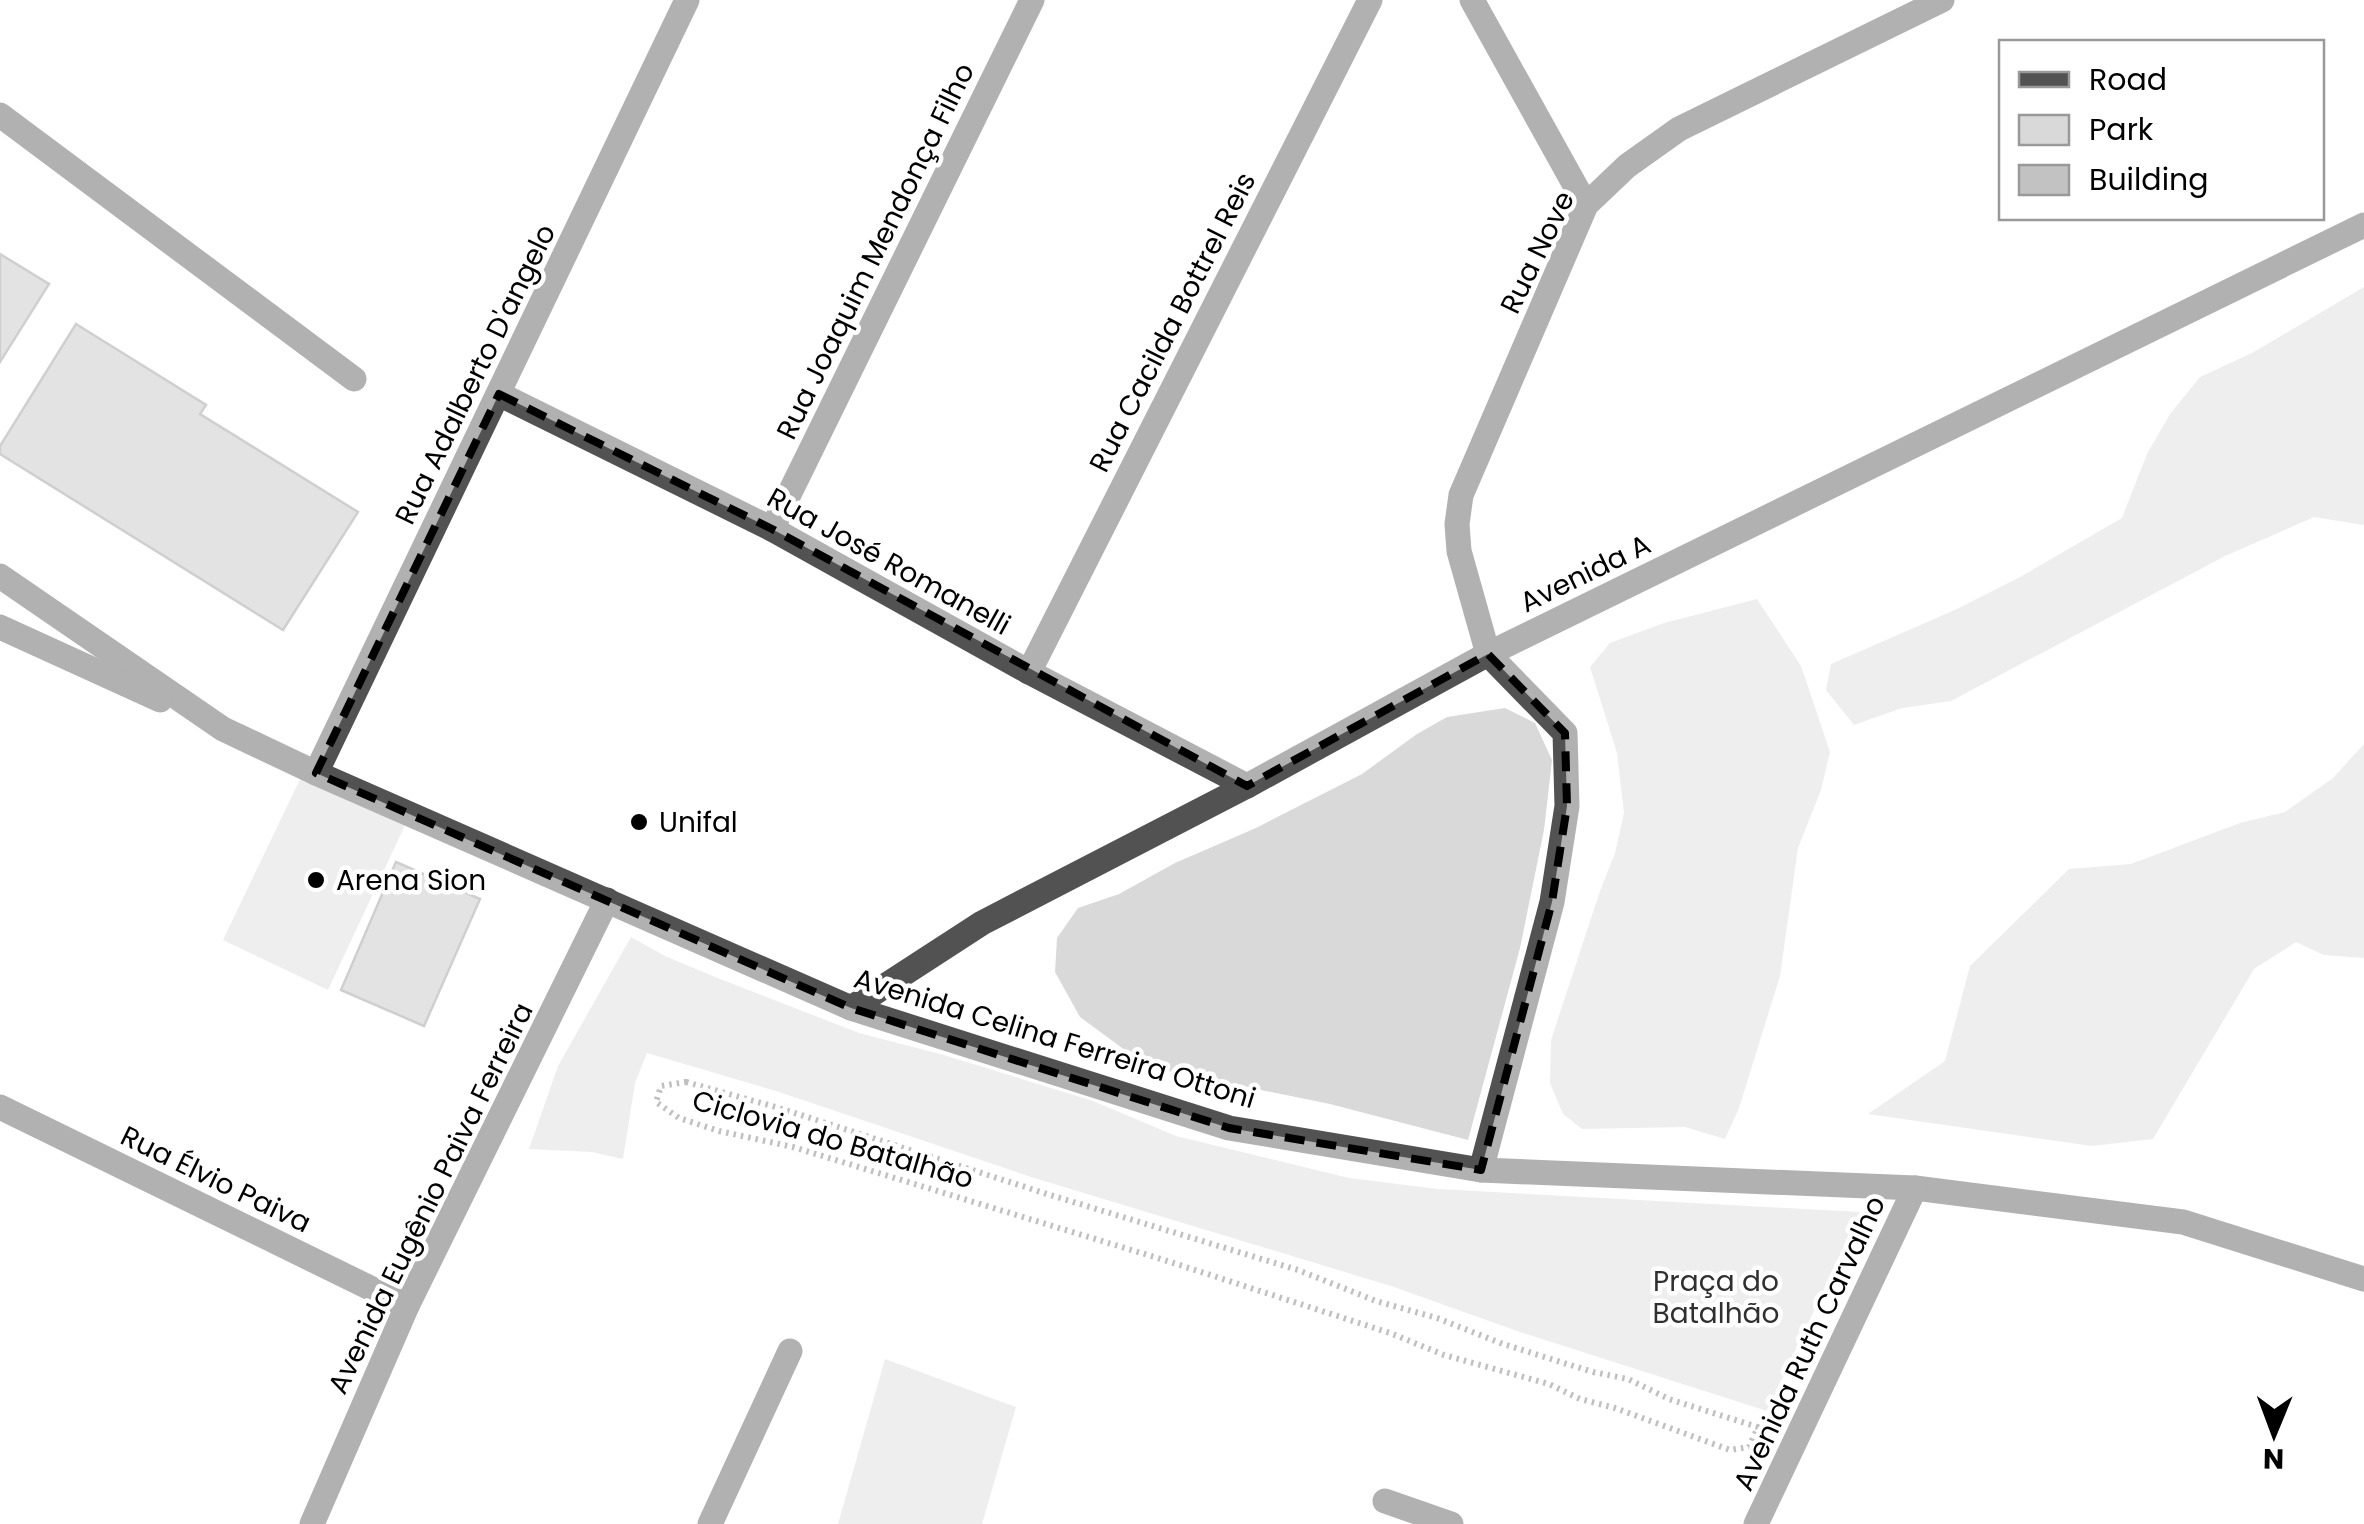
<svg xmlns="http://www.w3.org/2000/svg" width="2364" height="1524" font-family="Poppins,sans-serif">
<rect width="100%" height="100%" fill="#fff"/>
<!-- green -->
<g fill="#d9d9d9">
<path d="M2364,287V525L2314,517L2225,556L1951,701L1902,708L1854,725L1826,690L1831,664L1957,609L2020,577L2122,518L2147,454L2170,414L2200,377L2252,353Z"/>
<path d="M1757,599L1801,666L1830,752L1821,790L1798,848L1780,976L1739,1108L1725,1139L1685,1127L1582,1129L1563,1114L1550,1083L1551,1040L1599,894L1615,853L1624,813L1617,753L1590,667L1610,643L1664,623Z"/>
<path d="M1505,708L1535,723L1552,760L1544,830L1520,948L1468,1140L1330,1104L1148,1067L1080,1017L1055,972L1057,938L1078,908L1119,894L1175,863L1256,828L1362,774L1417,734L1447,717Z"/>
<path d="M2364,744V958L2324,955L2296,942L2254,969L2153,1139L2092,1146L1868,1114L1945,1061L1970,966L2069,869L2131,864L2240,823L2285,812L2333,778Z"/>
<path d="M302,775L407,821L328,990L223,940Z"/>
<path d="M631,937L665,956L720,979L859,1033L944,1055L1093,1101L1176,1136L1349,1178L1438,1189L1860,1212L1767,1411L1520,1332L1391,1286L1031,1177L779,1092L647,1053L635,1083L623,1159L592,1152L529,1149L558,1066Z"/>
<path d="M885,1359L1016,1407L982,1524H838Z"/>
</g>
<!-- building -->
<g fill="#c2c2c2" stroke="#969696" stroke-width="2.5">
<path d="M0,254L49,284L0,362Z"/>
<path d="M76,324L206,405L200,414L358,512L283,630L0,454V446Z"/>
<path d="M396,862L480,899L424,1026L341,990Z"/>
</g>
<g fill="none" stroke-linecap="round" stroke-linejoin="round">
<!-- path -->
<path stroke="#747474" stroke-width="6" stroke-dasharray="2.5 5" stroke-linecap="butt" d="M686,1082L779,1108L1047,1194L1298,1270L1376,1301L1437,1318L1503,1344L1593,1372L1628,1379L1669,1399L1758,1427L1749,1447L1730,1450L1615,1408L1580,1399L1549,1384L1444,1355L1390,1333L1161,1259L793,1147L719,1131L679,1118L656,1102L661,1086Z"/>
<!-- minor -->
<g stroke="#525252" stroke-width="25">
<path d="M1472,0L1586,205"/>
<path d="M0,115L354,379"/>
<path d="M499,394L772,529L1029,672L1247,786"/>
<path d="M772,529L1032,0"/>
<path d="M0,576L223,729L316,773L851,1008L1229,1128L1481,1170L1915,1188L2183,1222L2364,1279"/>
<path d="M0,627L160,700"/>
<path d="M1029,672L1370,0"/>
<path d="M316,773L687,0"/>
<path d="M851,1008L982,923L1247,786L1488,654L2364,225"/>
<path d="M0,1107L407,1306"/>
<path d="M1481,1170L1552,902L1567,806L1565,733L1488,654L1459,551L1457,524L1461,495L1586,205L1627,166L1679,129L1942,0"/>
<path d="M1385,1501L1451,1524"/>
<path d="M312,1524L407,1306L607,900"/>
<path d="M710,1524L790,1351"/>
<path d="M1756,1524L1915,1188"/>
</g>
</g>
<!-- marked area -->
<path d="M0 0H2364V1524H0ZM499,394L772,529L1247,786L1488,654L1565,733L1567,806L1552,902L1481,1170L1229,1128L851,1008L316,773Z" fill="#fff" fill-opacity=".55" fill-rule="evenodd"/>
<path fill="none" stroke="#000" stroke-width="8" stroke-dasharray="20 12" stroke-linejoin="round" d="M499,394L772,529L1247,786L1488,654L1565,733L1567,806L1552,902L1481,1170L1229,1128L851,1008L316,773Z"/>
<!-- markers -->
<g fill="#000" stroke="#fff" stroke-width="4">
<circle cx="639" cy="822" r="10"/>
<circle cx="316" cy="880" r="10"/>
</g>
<g text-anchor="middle" stroke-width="9" stroke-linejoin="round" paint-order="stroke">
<!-- street labels -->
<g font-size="28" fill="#000" stroke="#fff">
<text transform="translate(875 251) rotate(-64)" y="10">Rua Joaquim Mendonça Filho</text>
<text transform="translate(1537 252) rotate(-64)" y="10">Rua Nove</text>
<text transform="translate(1172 322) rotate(-63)" y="10">Rua Cacilda Bottrel Reis</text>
<text transform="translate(475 374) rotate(-64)" y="10">Rua Adalberto D'angelo</text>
<text transform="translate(889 561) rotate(29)" y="10">Rua José Romanelli</text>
<text transform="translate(1585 573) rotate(-26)" y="10">Avenida A</text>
<text transform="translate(1055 1038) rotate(17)" y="10">Avenida Celina Ferreira Ottoni</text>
<text transform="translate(833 1139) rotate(16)" y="10">Ciclovia do Batalhão</text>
<text transform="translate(216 1179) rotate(26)" y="10">Rua Élvio Paiva</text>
<text transform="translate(430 1198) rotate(-64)" y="10">Avenida Eugênio Paiva Ferreira</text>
<text transform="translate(1809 1343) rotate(-65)" y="10">Avenida Ruth Carvalho</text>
</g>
<!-- poi labels -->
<g font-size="28" fill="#000" stroke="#fff" text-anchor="start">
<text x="659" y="832">Unifal</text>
<text x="336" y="890">Arena Sion</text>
</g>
<!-- park labels -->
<g font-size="28" fill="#303030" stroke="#fff">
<text x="1716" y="1291">Praça do<tspan x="1716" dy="32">Batalhão</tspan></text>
</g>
</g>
<!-- legend -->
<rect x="1999" y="40" width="325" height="180" fill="#ffffff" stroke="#999999" stroke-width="2.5"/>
<rect x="2019" y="72" width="50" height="15" fill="#525252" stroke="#999999" stroke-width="2.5"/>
<text x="2089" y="90" font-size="30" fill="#000000">Road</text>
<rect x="2019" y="115" width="50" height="30" fill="#d9d9d9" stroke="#999999" stroke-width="2.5"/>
<text x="2089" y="140" font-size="30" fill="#000000">Park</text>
<rect x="2019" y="165" width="50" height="30" fill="#c2c2c2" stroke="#999999" stroke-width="2.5"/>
<text x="2089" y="190" font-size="30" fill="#000000">Building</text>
<!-- north arrow -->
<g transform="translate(2274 1434) rotate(181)" stroke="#ffffff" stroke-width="8" paint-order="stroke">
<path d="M0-8L18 38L0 25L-18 38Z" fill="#000000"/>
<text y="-15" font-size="28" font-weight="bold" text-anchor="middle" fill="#000000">N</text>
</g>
</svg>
